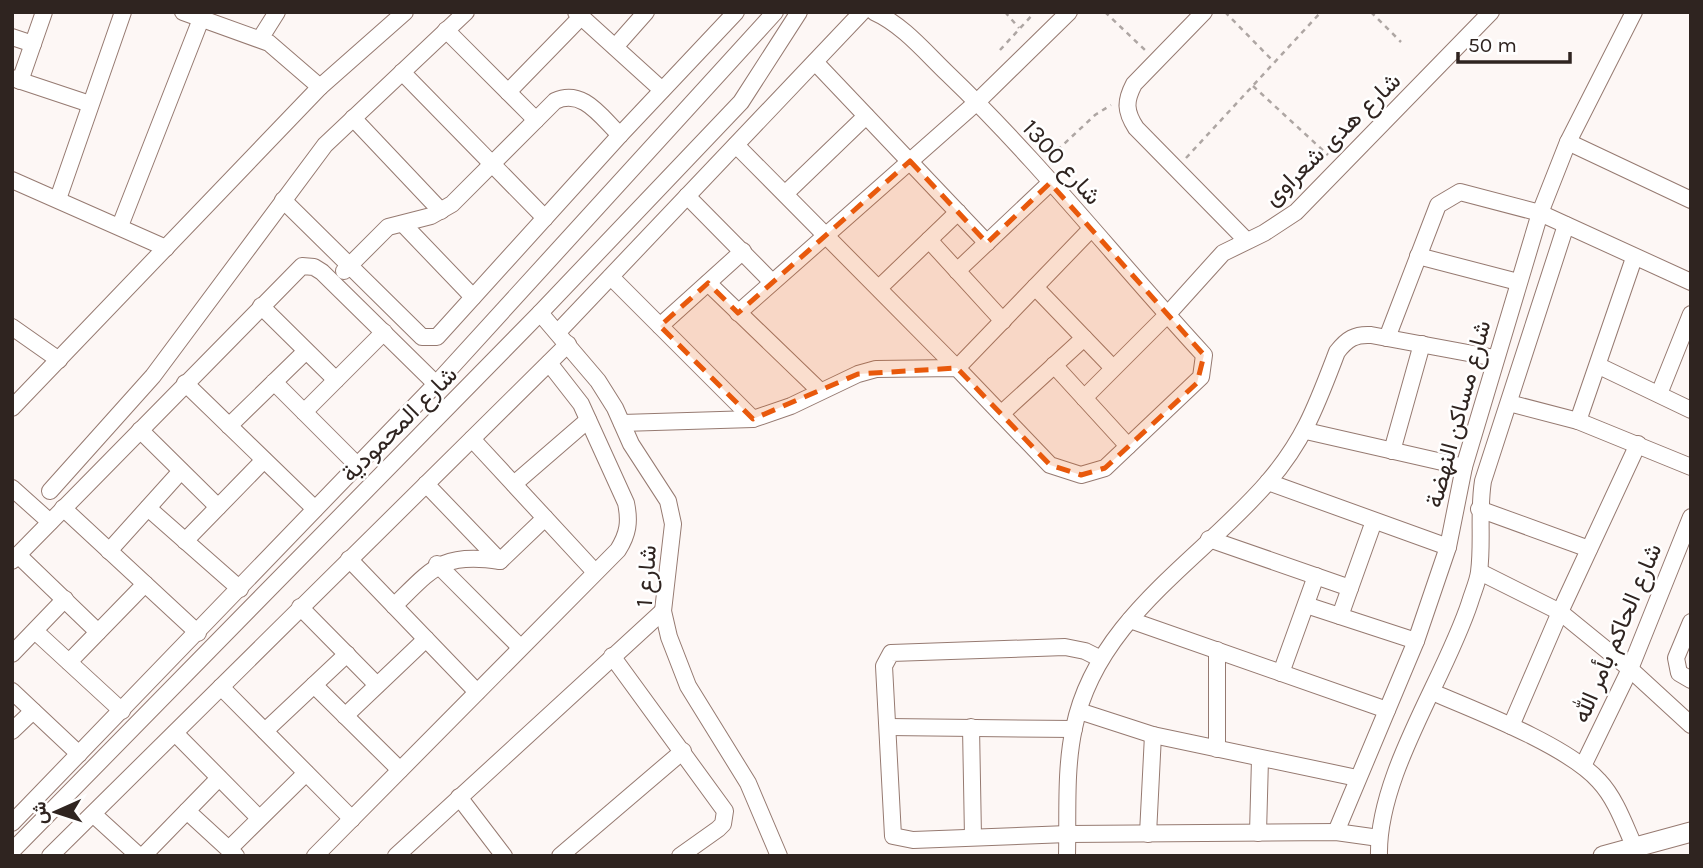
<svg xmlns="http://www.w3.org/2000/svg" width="1703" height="868" font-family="Karla,Vazirmatn,sans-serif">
<rect width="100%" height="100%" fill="#fdf7f5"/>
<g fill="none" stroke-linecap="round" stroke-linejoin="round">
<defs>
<g id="minor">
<path d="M183,12L269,43L320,87"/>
<path d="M576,12L662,90"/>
<path d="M1204,12L1134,84C1125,101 1125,111 1136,128L1246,240"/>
<path d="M446,30L536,120"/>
<path d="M12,37L33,44"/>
<path d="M260,39L277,12"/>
<path d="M615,47L646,12"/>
<path d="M815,62L987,243"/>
<path d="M402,72L545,218"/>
<path d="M12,78L90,104"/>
<path d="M20,81L44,12"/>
<path d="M508,92L581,17"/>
<path d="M353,118L441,211"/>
<path d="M1568,142L1691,200"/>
<path d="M736,145L957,368L1091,229"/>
<path d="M12,180L166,248"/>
<path d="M786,193L866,116"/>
<path d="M687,196L772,282"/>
<path d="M58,199L123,12"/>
<path d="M283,200L422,337H437L620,135L736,12"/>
<path d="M403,224L473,297"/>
<path d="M120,226L201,19"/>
<path d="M929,240L1003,321"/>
<path d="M1418,256L1518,282"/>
<path d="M1634,258L1578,421L1691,467"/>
<path d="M344,271L388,227L431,216L452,204L555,101C583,88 601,117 620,135"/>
<path d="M957,271L1050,183"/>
<path d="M611,277L753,419"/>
<path d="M708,283L820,391"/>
<path d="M1035,287L1113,368"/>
<path d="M879,288L958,212"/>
<path d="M261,306L336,380"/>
<path d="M540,313L598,381L615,408L631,444L668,501L673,524L663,611L669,637L688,686L748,783L779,856"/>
<path d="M738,313L977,102L1069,12"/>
<path d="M660,326L743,251"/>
<path d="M12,327L59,360"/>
<path d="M558,332L862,12"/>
<path d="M1387,338L1438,205L1460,192L1540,213L1691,282"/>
<path d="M1054,365L1128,446"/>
<path d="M1599,366L1691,410"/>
<path d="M274,382L358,466"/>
<path d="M185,383L315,509"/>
<path d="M1659,394L1691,314"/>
<path d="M1084,398L1167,315L1223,253L1264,233L1296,212L1491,12"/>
<path d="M1509,403L1578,421"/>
<path d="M12,408L320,87L405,12"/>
<path d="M304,412L384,332"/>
<path d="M1001,414L1084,338"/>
<path d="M622,423L753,419L791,406L858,374L876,369L957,368L1050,465L1081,475L1105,468L1201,377L1204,355C1118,262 1039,161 948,74C925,52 903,25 874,12"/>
<path d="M229,426L306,351"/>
<path d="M140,430L218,507"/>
<path d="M1306,431L1464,467"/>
<path d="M472,439L595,572"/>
<path d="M1392,451L1422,344"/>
<path d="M1268,482L1448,547"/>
<path d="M426,484L500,561"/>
<path d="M514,484L588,420"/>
<path d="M12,488L50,522"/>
<path d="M50,491L153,376L325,145L466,12"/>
<path d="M63,508L198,633"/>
<path d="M148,508L240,589"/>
<path d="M1479,509L1589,549"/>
<path d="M1209,539L1350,588"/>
<path d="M185,541L264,460"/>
<path d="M109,551L181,471"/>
<path d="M18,555L98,632"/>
<path d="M349,559L477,692"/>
<path d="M12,561L302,266L314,267L322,272L436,384"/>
<path d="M437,564L520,647"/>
<path d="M1480,572L1560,612L1630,669L1691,725"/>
<path d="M1306,605L1416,641"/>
<path d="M394,606C433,568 442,552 500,561L545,518"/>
<path d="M300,607L377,685"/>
<path d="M1340,616L1374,521"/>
<path d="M1130,620L1387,710"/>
<path d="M1691,622L1676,658L1679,673L1691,680"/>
<path d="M35,631L122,711"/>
<path d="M1217,650V749"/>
<path d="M12,654L65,599"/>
<path d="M612,656L725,811L723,824L718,829L680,856"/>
<path d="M1101,659L1085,651L1065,647L891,653L884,666L893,836L913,840L1068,834L1336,832L1379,838"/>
<path d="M69,662L145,584"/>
<path d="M1281,673L1316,576"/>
<path d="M314,685L400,770"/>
<path d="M221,687L352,819"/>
<path d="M12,691L79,754"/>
<path d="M1432,692C1477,711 1568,746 1599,781C1616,799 1625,826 1635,848"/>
<path d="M1079,711L1153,735L1357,778"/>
<path d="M345,716L426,639"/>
<path d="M1511,726L1560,612L1638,444"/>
<path d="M888,727L1074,729"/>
<path d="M971,727L973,837"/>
<path d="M12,731L33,711"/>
<path d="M265,731L347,654"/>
<path d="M175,733L259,818"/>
<path d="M1583,766L1630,669L1691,517"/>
<path d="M459,797L504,856"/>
<path d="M187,811L236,856"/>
<path d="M93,814L139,856"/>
<path d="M12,823L436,384L775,12"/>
<path d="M1336,832L1416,641L1448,547L1464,467L1540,213L1568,142L1634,12"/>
<path d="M1258,833L1260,759"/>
<path d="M1148,834L1153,735"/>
<path d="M229,849L306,773"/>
<path d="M12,851L540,313L741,102L799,12"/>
<path d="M50,856L568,344"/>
<path d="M143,856L219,778"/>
<path d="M315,856L618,550C628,534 630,522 626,503L581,404L549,363"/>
<path d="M396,856L663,611"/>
<path d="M560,856L683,751"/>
<path d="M1067,856C1068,814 1065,769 1074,728C1096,619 1201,560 1268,482C1305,439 1317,404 1337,352C1347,339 1355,334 1371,335L1495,358"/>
<path d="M1379,856C1377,775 1445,679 1470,602C1473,592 1478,581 1479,572C1483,542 1478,512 1483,481L1566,225"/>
</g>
<path id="tertiary" d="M1603,856L1691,832"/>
</defs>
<!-- minor casing -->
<use href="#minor" stroke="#967a71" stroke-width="18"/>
<!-- tertiary casing -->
<use href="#tertiary" stroke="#967a71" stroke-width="21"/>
<!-- path -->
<g stroke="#aea6a3" stroke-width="2.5" stroke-dasharray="5 5" stroke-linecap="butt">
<path d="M1005,12L1019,28"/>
<path d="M1105,12L1146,51"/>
<path d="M1225,12L1274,62"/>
<path d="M1371,12L1401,42"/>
<path d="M1000,50L1035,12"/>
<path d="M1253,86L1328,155"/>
<path d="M1050,157L1095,115L1111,105"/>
<path d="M1186,158L1321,12"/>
</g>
<!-- minor -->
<use href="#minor" stroke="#fff" stroke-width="16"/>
<!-- tertiary -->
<use href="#tertiary" stroke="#fff" stroke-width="19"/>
</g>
<!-- marked area -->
<path fill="#e8590c" fill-opacity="0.2" stroke="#e8590c" stroke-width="5" stroke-dasharray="14 9" stroke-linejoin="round" d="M910,161L987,243L1050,183L1204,355L1197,383L1105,468L1081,475L1050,465L957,368L858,374L753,419L660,326L708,283L738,313Z"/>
<g text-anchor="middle" stroke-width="5" stroke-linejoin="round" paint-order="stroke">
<!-- street labels -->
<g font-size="24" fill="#2f2420" stroke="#fff">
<text transform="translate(1332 139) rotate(-44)" y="8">شارع هدى شعراوى</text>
<text transform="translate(1062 162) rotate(48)" y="8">شارع 1300</text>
<text transform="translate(1458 414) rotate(-75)" y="8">شارع مساكن النهضة</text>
<text transform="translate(399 424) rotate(-45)" y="8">شارع المحمودية</text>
<text transform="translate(646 576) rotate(-86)" y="8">شارع 1</text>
<text transform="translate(1617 633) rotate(-67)" y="8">شارع الحاكم بأمر الله</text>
</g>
</g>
<!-- border -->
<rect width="1703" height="868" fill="none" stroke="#2f2420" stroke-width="28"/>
<!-- north arrow -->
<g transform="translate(56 812) rotate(267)" stroke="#ffffff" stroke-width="5" paint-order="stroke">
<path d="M0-5L12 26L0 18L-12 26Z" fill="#2f2420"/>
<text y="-10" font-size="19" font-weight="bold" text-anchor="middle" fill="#2f2420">ش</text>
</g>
<!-- scale -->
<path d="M1458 52v10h112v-10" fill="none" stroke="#2f2420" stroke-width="3.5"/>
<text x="1468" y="52" font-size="21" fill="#2f2420" stroke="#ffffff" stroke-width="5" paint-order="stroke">50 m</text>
</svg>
